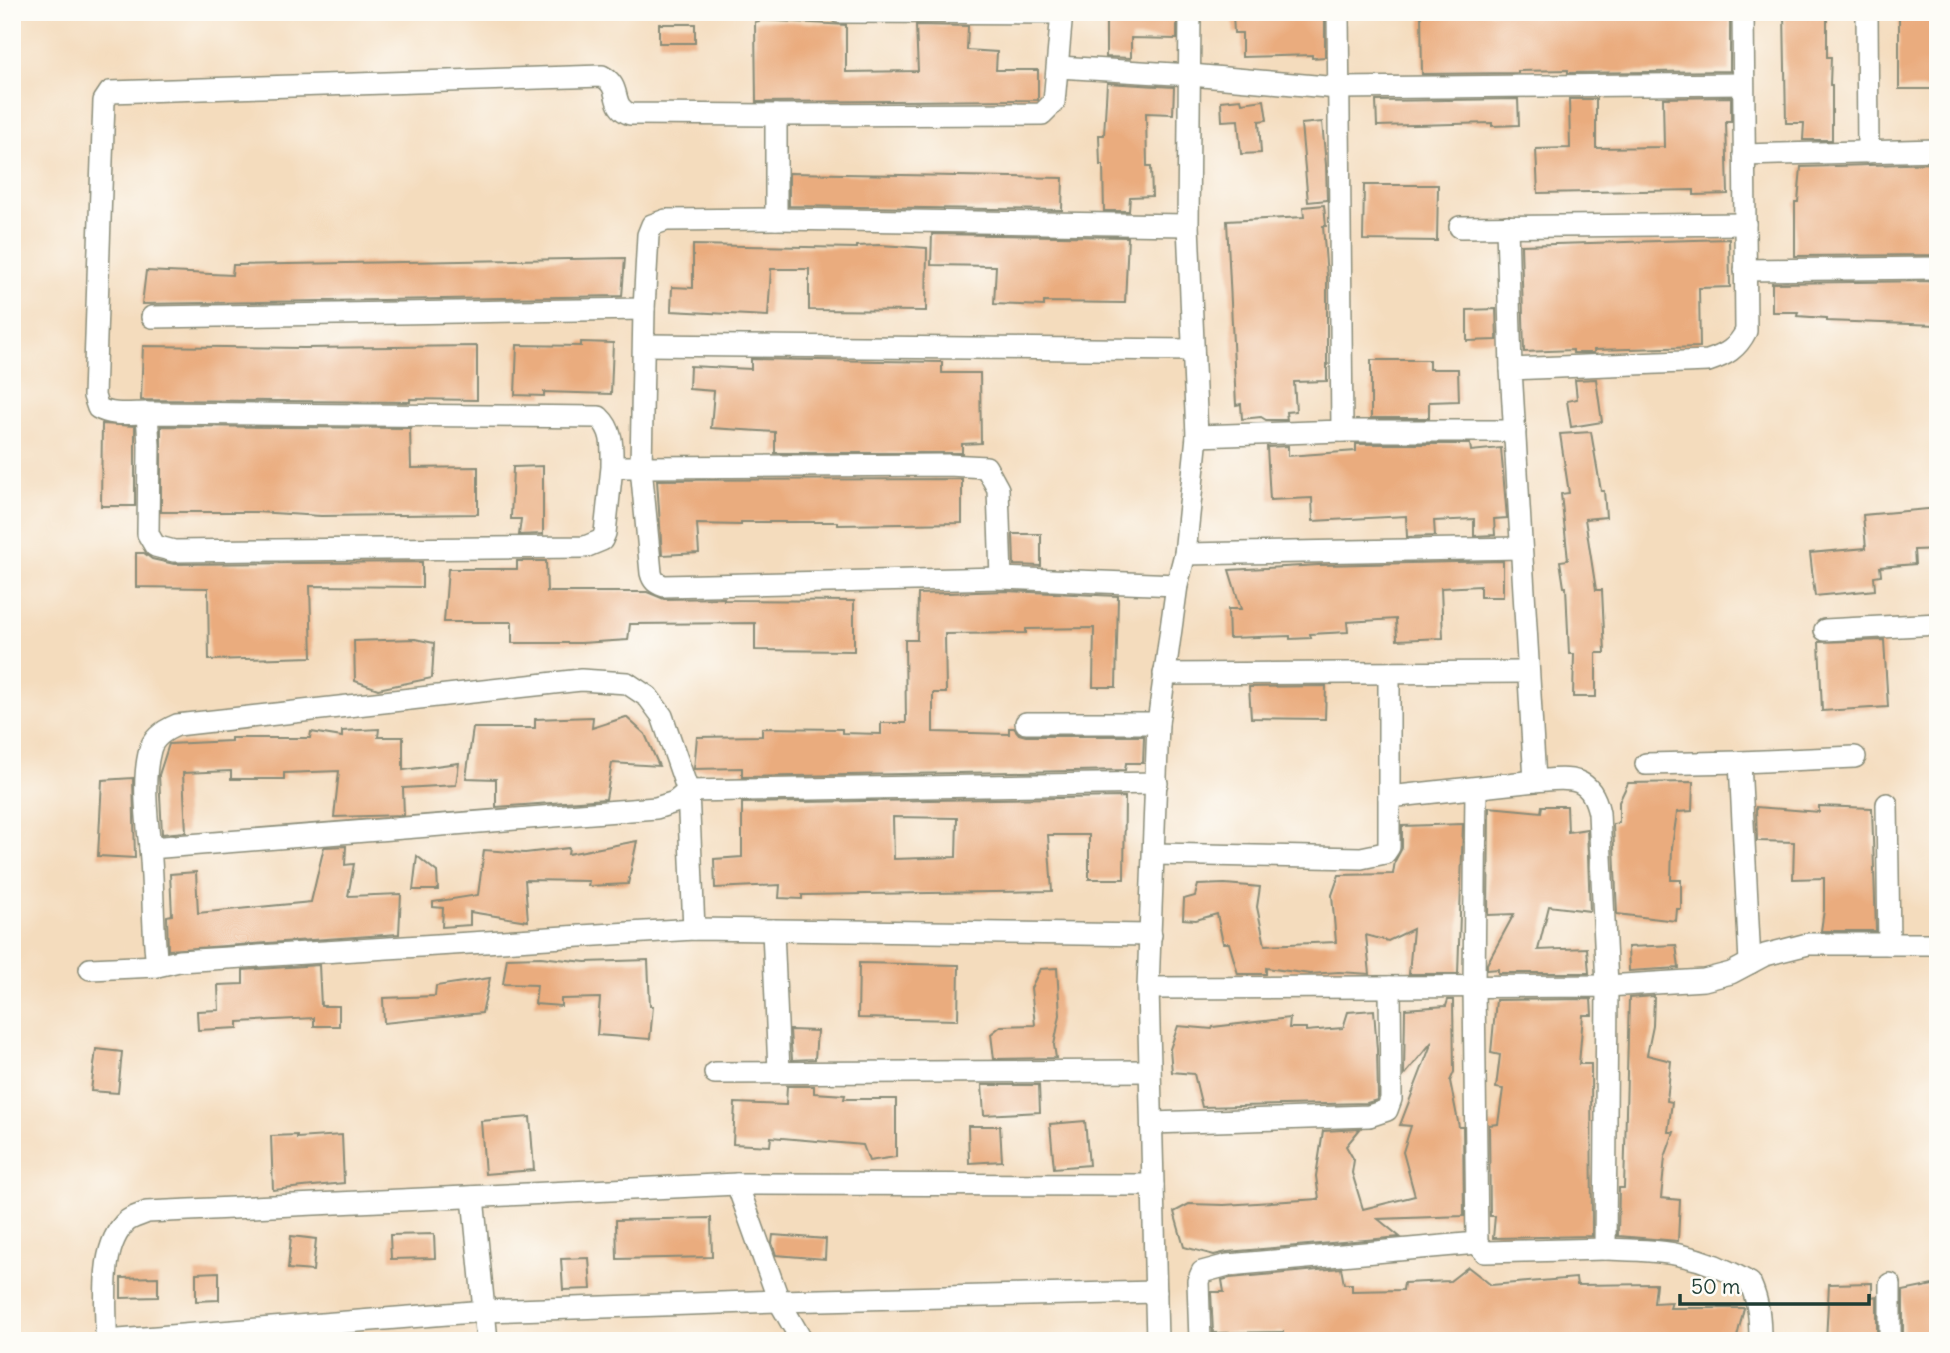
<svg xmlns="http://www.w3.org/2000/svg" width="1950" height="1353" font-family="Delius,sans-serif">
<rect width="100%" height="100%" fill="#fdfcf7"/>
<filter id="ink" filterUnits="userSpaceOnUse"><feTurbulence type="fractalNoise" baseFrequency=".0143" numOctaves="2"/><feDisplacementMap in="SourceGraphic" scale="14" xChannelSelector="R" yChannelSelector="G"/><feConvolveMatrix kernelMatrix="1 2 1 2 8 2 1 2 1" color-interpolation-filters="sRGB"/></filter>
<filter id="wash" filterUnits="userSpaceOnUse"><feTurbulence type="fractalNoise" baseFrequency=".00686" numOctaves="4" result="noise"/><feDisplacementMap in="SourceGraphic" scale="28" xChannelSelector="R" yChannelSelector="G"/><feGaussianBlur stdDeviation="1.57" result="paint"/><feColorMatrix in="noise" values="0 0 0 0 0 0 0 0 0 0 0 0 0 0 0 0 0 1.4 0 .05"/><feComposite in="paint" operator="in"/></filter>
<g filter="url(#wash)">
<rect width="100%" height="100%" fill="#f4dcbd"/>
<g id="blocks">
<!-- building -->
<g fill="#eaac7e" fill-rule="evenodd">
<path d="M1106,12H1177V39L1131,38V58L1106,57Z"/>
<path d="M1317,12H1325V57L1312,58V55L1242,57V33H1234L1233,14Z"/>
<path d="M1421,12H1730V71L1568,73V70L1518,71V73L1422,74Z"/>
<path d="M1784,12H1827V57H1831L1830,85H1832V140H1803L1804,123H1786Z"/>
<rect x="1899" y="12" width="39" height="77"/>
<path d="M762,20L846,25V72L918,71L916,25L968,26L967,50L997,52L996,70H1038V100L756,102L755,22Z"/>
<rect x="659" y="24" width="36" height="19"/>
<path d="M1107,83L1174,87L1173,114L1146,113L1147,167H1151L1152,196L1130,197L1129,211H1104L1103,165H1100L1099,135H1104Z"/>
<path d="M1731,97V121H1726L1728,194L1694,195V190L1538,193L1536,149L1570,148L1569,99H1596V148L1664,147L1663,98Z"/>
<path d="M1241,99L1242,103L1264,100L1267,120L1259,121L1261,153L1241,154L1238,120L1222,121L1221,101Z"/>
<path d="M1518,99L1519,125L1492,126V123L1377,126L1376,101Z"/>
<path d="M1322,122L1326,165L1327,200L1308,202L1301,124Z"/>
<path d="M1938,163V255L1795,256V202H1798L1801,167Z"/>
<path d="M789,173L1063,178L1062,210L789,206Z"/>
<path d="M1364,185H1438L1437,241L1363,240Z"/>
<path d="M1324,205L1326,226H1323L1327,276V381L1294,382L1296,411L1286,412L1287,420H1266L1261,417L1242,419L1241,404L1236,405L1227,221L1304,217L1303,207Z"/>
<path d="M932,234L1128,237L1125,303L1044,302V306L994,304L996,266L931,265Z"/>
<path d="M1729,239L1730,287L1699,288L1700,347L1594,350V353H1573V350L1524,352L1521,245Z"/>
<path d="M693,245L857,248V246L880,245L927,248L926,311L809,310V269H771L768,316L671,311L672,287L693,288Z"/>
<path d="M625,258L622,296L142,304L146,271L232,275L233,265Z"/>
<path d="M1938,281V325L1826,321V318L1797,316L1798,312H1772V283Z"/>
<path d="M1496,309L1497,340L1467,341V310Z"/>
<path d="M581,342L613,343L611,394L544,392V396L515,395L517,345L581,346Z"/>
<path d="M143,346L304,348L477,346V400L410,399V402L141,400Z"/>
<path d="M751,359L942,362V373H980L981,443L962,444V453H775V432L711,428L714,391L689,389L690,366L751,369Z"/>
<path d="M1371,360H1429V369H1458L1459,401L1429,402V418H1371Z"/>
<path d="M1596,379L1602,422L1571,427L1567,401L1577,399L1575,380Z"/>
<path d="M102,424L135,426V506H101Z"/>
<path d="M161,426L410,428L411,468L478,467V514L321,516L256,512H161Z"/>
<path d="M1591,432L1601,491H1604L1606,517L1585,519L1596,590H1602L1605,653H1596V697H1573L1574,654H1569L1566,587H1564L1560,561L1568,560L1561,494L1569,493L1560,434Z"/>
<path d="M1356,444H1470L1471,451L1501,448L1507,518L1494,519L1495,535L1474,536V519L1434,521L1435,536L1407,537L1406,516L1313,521L1312,498L1270,500L1267,447L1288,446V456L1356,451Z"/>
<path d="M543,466V534L519,535L521,519H511L513,467Z"/>
<path d="M962,479V523L838,525V522H741V525L697,524L699,553L662,555L657,480Z"/>
<path d="M1938,508V549L1914,550L1915,564L1880,567L1881,575L1874,576L1875,590L1815,596L1810,553L1866,548L1863,515Z"/>
<path d="M1013,534H1041V566L1014,565Z"/>
<path d="M136,553H144L152,559L174,564L422,562V587L310,586L312,657L209,660L208,588L136,587Z"/>
<path d="M517,561H546L547,592H647L664,599L724,598V600L854,601V651L755,650V623L630,624L628,640L581,643H512V622H444L448,569H517Z"/>
<path d="M1503,561V597H1480V586L1441,588L1443,638L1397,640L1396,619L1347,622L1348,632L1310,634L1311,638L1290,639V636L1229,638L1228,609H1241L1229,570L1319,565Z"/>
<path d="M1006,591L1118,596L1116,687H1093L1094,628L1026,629V633L945,634L946,693H933V732L1009,734V728H1014L1019,734L1026,736H1144L1143,763H1126L1125,770L742,777V768L694,769L697,737L762,736V728L842,729V733L881,734V723H906L905,640H917L918,594Z"/>
<path d="M415,639L434,643L432,678L378,689L355,681L354,641Z"/>
<path d="M1884,640L1888,707L1822,711L1819,642Z"/>
<path d="M1326,686L1325,719L1251,718L1249,687Z"/>
<path d="M593,717L592,728L626,717L645,734L659,766L612,763L606,799L496,807V779L466,778L473,728H535V719Z"/>
<path d="M379,729L378,737H403V770L459,763L456,785L403,788L404,815L334,817L339,771L284,773V779H231V771L183,773L186,832L162,834L159,775L169,744L231,741V738H310L311,732L342,737V731Z"/>
<path d="M133,778L135,858L98,856L102,780Z"/>
<path d="M1693,782L1692,811L1677,812L1672,847L1671,880H1681V909H1677L1676,921L1617,914L1613,824L1619,823V802L1628,783Z"/>
<path d="M1125,797L1124,879H1089V835H1048L1052,891L802,895V899L779,898L780,885L715,888L714,859L742,857V803ZM893,817L957,818L956,857L894,859Z"/>
<path d="M1542,806H1567L1568,832L1587,829L1590,911L1549,906L1538,950L1587,948L1589,973H1498V969L1487,970V964L1514,914L1488,915L1489,807L1541,812Z"/>
<path d="M1819,806L1872,808L1876,931H1821L1824,910V878L1793,879L1794,842L1757,841L1756,807L1819,812Z"/>
<path d="M1463,824L1458,974H1409L1413,929L1388,941L1366,935L1370,974L1339,972L1310,974L1266,968V974H1238L1229,943H1223L1217,914L1196,920L1183,919L1184,899L1195,896L1198,885L1225,884L1260,887L1257,907L1265,945L1336,942L1332,895L1339,875L1393,874L1395,861L1402,848V826Z"/>
<path d="M637,841L628,884L588,886L589,881L525,880L528,921L470,912V925L442,927L443,908L433,907V902L478,895L484,850L525,853L569,848L568,854Z"/>
<path d="M346,846L345,865L354,864L348,896L401,894L399,934L168,950L167,916L172,915L170,874L196,872L198,913L311,902L324,847Z"/>
<path d="M417,856L437,872L438,890H413Z"/>
<path d="M1676,945L1679,968L1629,971L1628,947Z"/>
<path d="M541,957L585,962L648,960L650,1006H653L650,1039L597,1035L600,998L561,999V1006L535,1004L537,985L503,984L507,958Z"/>
<path d="M859,963L959,965L958,1020L858,1018Z"/>
<path d="M319,965L321,1006H339V1026H314V1018L238,1022V1028L198,1030L197,1011L219,1010L218,985L243,984V970Z"/>
<path d="M1057,968L1060,1015L1054,1045L1056,1058L994,1059L991,1034L1001,1026L1035,1025L1031,988L1040,969Z"/>
<path d="M490,978L482,1013L384,1023L383,998L435,996L436,986Z"/>
<path d="M1654,996L1653,1026L1647,1055L1671,1061L1667,1101L1672,1102L1668,1132H1674L1665,1157L1661,1198L1680,1200L1678,1241L1618,1236L1619,1188H1624L1629,998Z"/>
<path d="M1591,999L1592,1015H1583L1579,1064H1591L1592,1236L1493,1238L1495,1216H1490L1489,1125L1498,1124L1503,1089L1496,1088L1500,1055L1491,1053L1496,1000Z"/>
<path d="M1448,1000H1453L1454,1072L1450,1081L1459,1127H1463L1464,1216L1378,1219L1400,1237L1227,1252L1214,1255L1184,1247L1174,1212L1189,1204L1224,1205L1319,1199L1316,1176L1323,1131L1360,1129L1346,1146L1354,1160L1352,1173L1363,1209L1415,1196L1403,1152L1411,1126L1400,1125L1432,1042L1404,1076L1405,1009L1446,1006Z"/>
<path d="M1374,1010L1377,1050L1378,1097L1377,1100L1367,1103L1202,1107L1194,1074L1172,1072L1170,1049L1178,1026L1212,1029L1213,1027L1290,1018L1289,1028H1306V1031L1343,1028L1348,1012Z"/>
<path d="M790,1030L817,1031L815,1059L792,1060Z"/>
<path d="M96,1049L122,1052L118,1093L91,1091Z"/>
<path d="M982,1085H1039L1040,1112L984,1115Z"/>
<path d="M787,1086H814V1093L845,1095L844,1099H896V1157L869,1161L863,1145L771,1137L770,1146L733,1144L735,1103L786,1105Z"/>
<path d="M530,1117L534,1170L485,1174L481,1121Z"/>
<path d="M1085,1121L1089,1165L1054,1168L1050,1124Z"/>
<path d="M968,1126H1000L1002,1161L969,1163Z"/>
<path d="M297,1135V1138L342,1135L344,1183L273,1190L271,1136Z"/>
<path d="M711,1218L712,1257L617,1259L616,1220Z"/>
<path d="M434,1234L435,1258L391,1259L390,1235Z"/>
<path d="M773,1235L826,1239L825,1259L776,1255L772,1243Z"/>
<path d="M291,1236L316,1239L313,1271L288,1269Z"/>
<path d="M589,1258L591,1289L563,1290L561,1259Z"/>
<path d="M1468,1267L1491,1285L1576,1278L1577,1285L1656,1284L1654,1303L1672,1302L1670,1308H1744L1736,1341H1284L1283,1332L1213,1333L1211,1292H1224L1222,1280L1230,1278L1341,1268L1344,1284H1352V1291L1403,1290L1404,1283L1450,1281Z"/>
<path d="M219,1272V1300L196,1301V1273Z"/>
<path d="M158,1277V1297L121,1298V1278Z"/>
<path d="M1872,1283V1297L1877,1296V1341H1826L1829,1284Z"/>
<path d="M1938,1284V1341H1903V1291Z"/>
</g>
</g>
</g>
<g filter="url(#ink)">
<use href="#blocks" fill-opacity="0" stroke="#8a8c78" stroke-width="2"/>
<g fill="none" stroke-linecap="round" stroke-linejoin="round">
<defs>
<g id="minor">
<path d="M839,12L1062,13"/>
<path d="M1062,12L1054,102L1042,114L776,115V219L1188,225"/>
<path d="M1743,12L1746,331C1737,349 1726,355 1708,361L1511,369L1535,781C1569,778 1591,774 1599,813L1607,986L1704,980L1731,973L1765,955L1808,944H1938"/>
<path d="M1867,12L1868,152"/>
<path d="M1058,67L1191,75L1338,88L1743,84"/>
<path d="M1744,155L1938,150"/>
<path d="M776,219L666,220L652,225L648,235L644,309L641,467L948,465L986,467L998,489L1001,578L1177,585"/>
<path d="M1507,226L1511,369"/>
<path d="M1460,227L1745,224"/>
<path d="M1745,270L1938,268"/>
<path d="M152,317L644,309"/>
<path d="M644,345L1193,350"/>
<path d="M147,413C130,413 112,416 98,408L94,396L104,101L110,92L602,76C623,87 609,106 630,114L776,115"/>
<path d="M1342,431H1515"/>
<path d="M1197,436L1342,431L1338,12"/>
<path d="M612,467L605,533L602,540L585,547L174,551L155,546L148,534L149,445L147,413L599,417C614,431 612,448 612,467H641L651,573C653,581 656,583 664,586L1001,578"/>
<path d="M1185,554L1521,548"/>
<path d="M1825,630L1938,624"/>
<path d="M1164,674L1528,672"/>
<path d="M1026,723H1158"/>
<path d="M1740,762L1855,757"/>
<path d="M1646,764L1740,762L1750,963"/>
<path d="M1476,788L1474,986L1477,1243L1485,1252L1605,1249"/>
<path d="M1389,797L1535,781"/>
<path d="M1887,804L1889,944"/>
<path d="M150,848C147,819 142,779 150,750C153,737 165,730 177,725L581,680L627,683L648,697L662,716L688,791L694,929"/>
<path d="M1155,854L1361,858L1385,853L1389,847V673"/>
<path d="M773,930L779,1071"/>
<path d="M1151,935L694,929L179,961L157,966C152,927 154,887 150,848L656,808L675,802L688,791L1157,783"/>
<path d="M90,969L157,966"/>
<path d="M1148,988L1607,986L1605,1249C1664,1251 1698,1252 1750,1283C1759,1303 1760,1319 1760,1341"/>
<path d="M715,1073L1150,1071"/>
<path d="M1152,1123L1369,1116L1387,1110L1391,1099L1390,987"/>
<path d="M737,1184L779,1301L802,1341"/>
<path d="M473,1197L487,1341"/>
<path d="M106,1339C107,1304 98,1247 127,1221C132,1217 141,1215 147,1212L737,1184L1153,1185"/>
<path d="M106,1341L485,1311L779,1301L1156,1292"/>
<path d="M1157,1341L1148,988L1158,723L1177,585L1185,554L1197,436L1188,225L1190,12"/>
<path d="M1200,1341L1198,1281L1202,1272L1228,1265L1477,1243"/>
<path d="M1890,1341V1284"/>
</g>
</defs>
<!-- minor casing -->
<use href="#minor" stroke="#8a8c78" stroke-width="24"/>
<!-- minor -->
<use href="#minor" stroke="#fff" stroke-width="21"/>
</g>
</g>
<!-- margin -->
<rect width="1950" height="1353" fill="none" stroke="#fdfcf7" stroke-width="42"/>
<!-- scale -->
<path d="M1680 1294v10h189v-10" fill="none" stroke="#1f3d34" stroke-width="3.5"/>
<text x="1691" y="1294" font-size="21" fill="#1f3d34" stroke="#fdfcf7" stroke-width="5" paint-order="stroke">50 m</text>
</svg>
